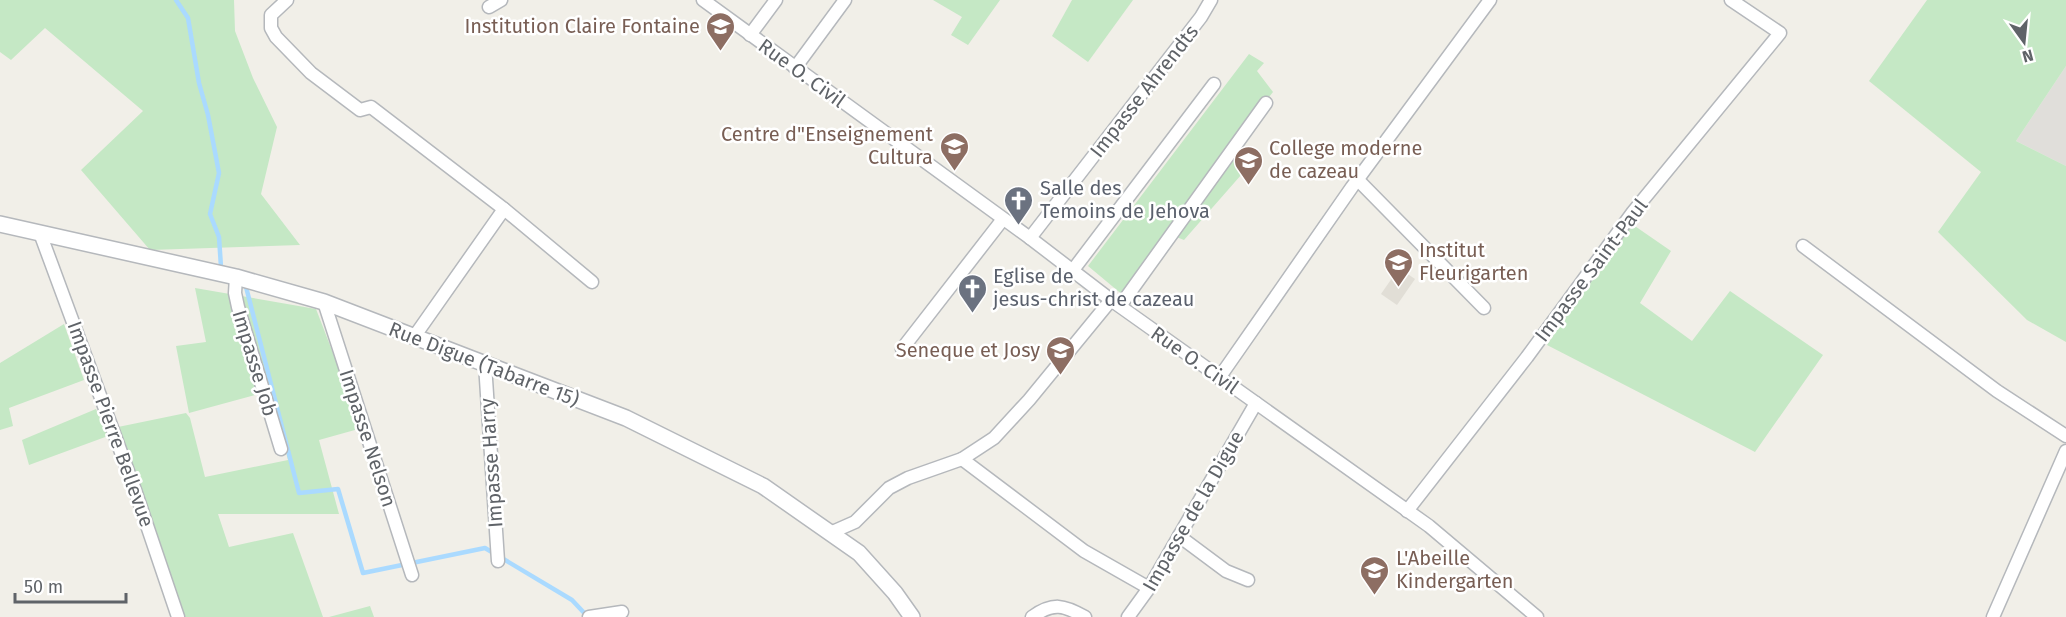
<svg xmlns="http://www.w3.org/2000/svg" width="2066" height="617" font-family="'Fira Sans',sans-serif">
<rect width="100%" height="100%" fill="#f1efe8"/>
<!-- industrial -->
<path fill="#e0deda" d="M2066,66V166L2016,141Z"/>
<!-- education -->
<path fill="#e1ded6" d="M1399,268L1415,279L1397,305L1381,294Z"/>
<!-- green -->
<g fill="#c5e8c5">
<path d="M0,0H234L235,31L253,78L277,127L261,194L300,245L150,250L81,170L143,111L45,28L11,60L0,52Z"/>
<path d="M933,0H1000L968,45L951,35L962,17Z"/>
<path d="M1072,0H1133L1088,62L1052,36Z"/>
<path d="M1927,0H2066V66L2016,141L2066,166V342L2027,320L1938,232L1981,172L1869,81Z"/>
<path d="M1249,54L1264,63L1257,71L1273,92L1232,144L1256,158L1184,240L1174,236L1124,296L1088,266Z"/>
<path d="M1629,222L1671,251L1640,303L1692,341L1730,291L1823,355L1755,452L1547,345Z"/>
<path d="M195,288L316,309L362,428L319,440L339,514H218L229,547L293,533L323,617H183L118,427L186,413L190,418L205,477L288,460L270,391L189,413L176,346L206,342Z"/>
<path d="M64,324L84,380L9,408L13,426L0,430V363Z"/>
<path d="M96,409L108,436L29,465L22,440Z"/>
<path d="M370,606L374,617H329Z"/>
</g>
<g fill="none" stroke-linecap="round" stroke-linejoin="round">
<!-- stream -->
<g stroke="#aadaff" stroke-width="4.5">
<path d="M176,0L188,18L199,83L208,115L219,173L210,214L219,237L221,267L224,268"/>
<path d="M245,283L299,493L338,489L363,573L485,548L572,600L588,617"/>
</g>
<defs>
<g id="minor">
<path d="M287,0L271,15V28L276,37L311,73L360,110L371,107L504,209L414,337"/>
<path d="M703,0L1030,238L1111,300L1429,526L1537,617"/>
<path d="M489,7L501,0"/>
<path d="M750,35L776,0"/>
<path d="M795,68L845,0"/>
<path d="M1358,180L1484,308"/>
<path d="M504,209L592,282"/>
<path d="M40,233L135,490L178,617"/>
<path d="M1030,238L1201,17L1211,0"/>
<path d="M1803,246L1997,391L2066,436"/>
<path d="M1073,270L1214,84"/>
<path d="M236,277L235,293L238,307L281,449"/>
<path d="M1111,300L1029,400L994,438L962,459L1084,551L1149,588"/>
<path d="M324,302L412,575"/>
<path d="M1120,306L1266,103"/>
<path d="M902,349L1003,219"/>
<path d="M485,364L498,561"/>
<path d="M1219,378L1352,187L1490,0"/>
<path d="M1407,511L1527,357L1633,212L1780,33L1731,0"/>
<path d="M830,533L855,522L889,488L908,478L962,459"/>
<path d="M1179,536L1226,571L1248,580"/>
<path d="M589,617L622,612"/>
<path d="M1032,617C1053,602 1064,605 1085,617"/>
<path d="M1128,617L1149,588L1256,403"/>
<path d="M1993,617L2066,451"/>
</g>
<path id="tertiary" d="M0,224L236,277L324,302L626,418L763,486L859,553L895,593L912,617"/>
</defs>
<!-- minor casing -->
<use href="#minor" stroke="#b5b8bc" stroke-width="15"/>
<!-- tertiary casing -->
<use href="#tertiary" stroke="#b5b8bc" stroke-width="18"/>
<!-- minor -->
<use href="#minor" stroke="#fff" stroke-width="12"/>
<!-- tertiary -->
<use href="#tertiary" stroke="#fff" stroke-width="15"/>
</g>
<!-- icons -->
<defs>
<symbol id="school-pin" viewBox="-11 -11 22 30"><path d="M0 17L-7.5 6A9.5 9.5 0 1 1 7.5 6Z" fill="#8d6e63" stroke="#fff"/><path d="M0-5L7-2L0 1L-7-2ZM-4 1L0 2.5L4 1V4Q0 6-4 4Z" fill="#fff"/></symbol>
<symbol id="university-pin" viewBox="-11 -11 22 30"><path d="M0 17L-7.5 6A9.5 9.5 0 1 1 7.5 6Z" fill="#8d6e63" stroke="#fff"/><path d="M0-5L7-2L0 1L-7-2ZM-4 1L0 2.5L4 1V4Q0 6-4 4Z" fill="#fff"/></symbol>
<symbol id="church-pin" viewBox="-11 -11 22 30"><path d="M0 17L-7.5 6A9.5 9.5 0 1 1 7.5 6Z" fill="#6b7280" stroke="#fff"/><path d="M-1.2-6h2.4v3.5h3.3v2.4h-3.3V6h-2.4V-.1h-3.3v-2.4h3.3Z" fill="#fff"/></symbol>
</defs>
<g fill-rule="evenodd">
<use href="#school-pin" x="704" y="10" width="33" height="45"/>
<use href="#school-pin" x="938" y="130" width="33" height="45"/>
<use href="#university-pin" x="1232" y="144" width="33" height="45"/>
<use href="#church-pin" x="1002" y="184" width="33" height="45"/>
<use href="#school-pin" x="1382" y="246" width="33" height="45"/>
<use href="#church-pin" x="956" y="272" width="33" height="45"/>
<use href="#school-pin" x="1044" y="334" width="33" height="45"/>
<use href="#school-pin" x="1358" y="554" width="33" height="45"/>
</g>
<g text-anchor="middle" stroke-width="5" stroke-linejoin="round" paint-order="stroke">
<!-- education labels -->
<g font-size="20" fill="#785e54" stroke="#fff" text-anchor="end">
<text x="700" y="33">Institution Claire Fontaine</text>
<text x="933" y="141">Centre d"Enseignement<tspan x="933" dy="23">Cultura</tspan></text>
<text x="1269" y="155" text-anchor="start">College moderne<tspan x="1269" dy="23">de cazeau</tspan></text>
<text x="1419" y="257" text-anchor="start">Institut<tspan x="1419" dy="23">Fleurigarten</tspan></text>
<text x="1040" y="357">Seneque et Josy</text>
<text x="1396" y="565" text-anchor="start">L'Abeille<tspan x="1396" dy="23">Kindergarten</tspan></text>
</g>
<!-- street labels -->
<g font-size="20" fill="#5f6368" stroke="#fff">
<text transform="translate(802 73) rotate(36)" y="7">Rue O. Civil</text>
<text transform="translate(1144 91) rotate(-52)" y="7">Impasse Ahrendts</text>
<text transform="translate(1591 270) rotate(-53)" y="7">Impasse Saint-Paul</text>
<text transform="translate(1195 360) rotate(35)" y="7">Rue O. Civil</text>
<text transform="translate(255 363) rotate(73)" y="7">Impasse Job</text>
<text transform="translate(484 364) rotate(21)" y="7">Rue Digue (Tabarre 15)</text>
<text transform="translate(111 424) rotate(70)" y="7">Impasse Pierre Bellevue</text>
<text transform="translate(368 438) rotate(72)" y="7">Impasse Nelson</text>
<text transform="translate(491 463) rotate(-94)" y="7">Impasse Harry</text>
<text transform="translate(1193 511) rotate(-60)" y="7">Impasse de la Digue</text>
</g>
<!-- worship labels -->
<g font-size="20" fill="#5b616d" stroke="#fff" text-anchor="start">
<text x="1040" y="195">Salle des<tspan x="1040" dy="23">Temoins de Jehova</tspan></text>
<text x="993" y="283">Eglise de<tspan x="993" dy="23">jesus-christ de cazeau</tspan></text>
</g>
</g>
<!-- north arrow -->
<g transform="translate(2024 42) rotate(165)" stroke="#ffffff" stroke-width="4.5" paint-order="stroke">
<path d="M0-4.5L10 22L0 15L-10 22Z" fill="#5f6368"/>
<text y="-9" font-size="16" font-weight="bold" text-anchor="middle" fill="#5f6368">N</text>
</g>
<!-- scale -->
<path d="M15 593v9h111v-9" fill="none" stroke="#5f6368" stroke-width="3"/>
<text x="24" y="593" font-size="18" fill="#5f6368" stroke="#ffffff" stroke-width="4.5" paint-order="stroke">50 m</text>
</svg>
